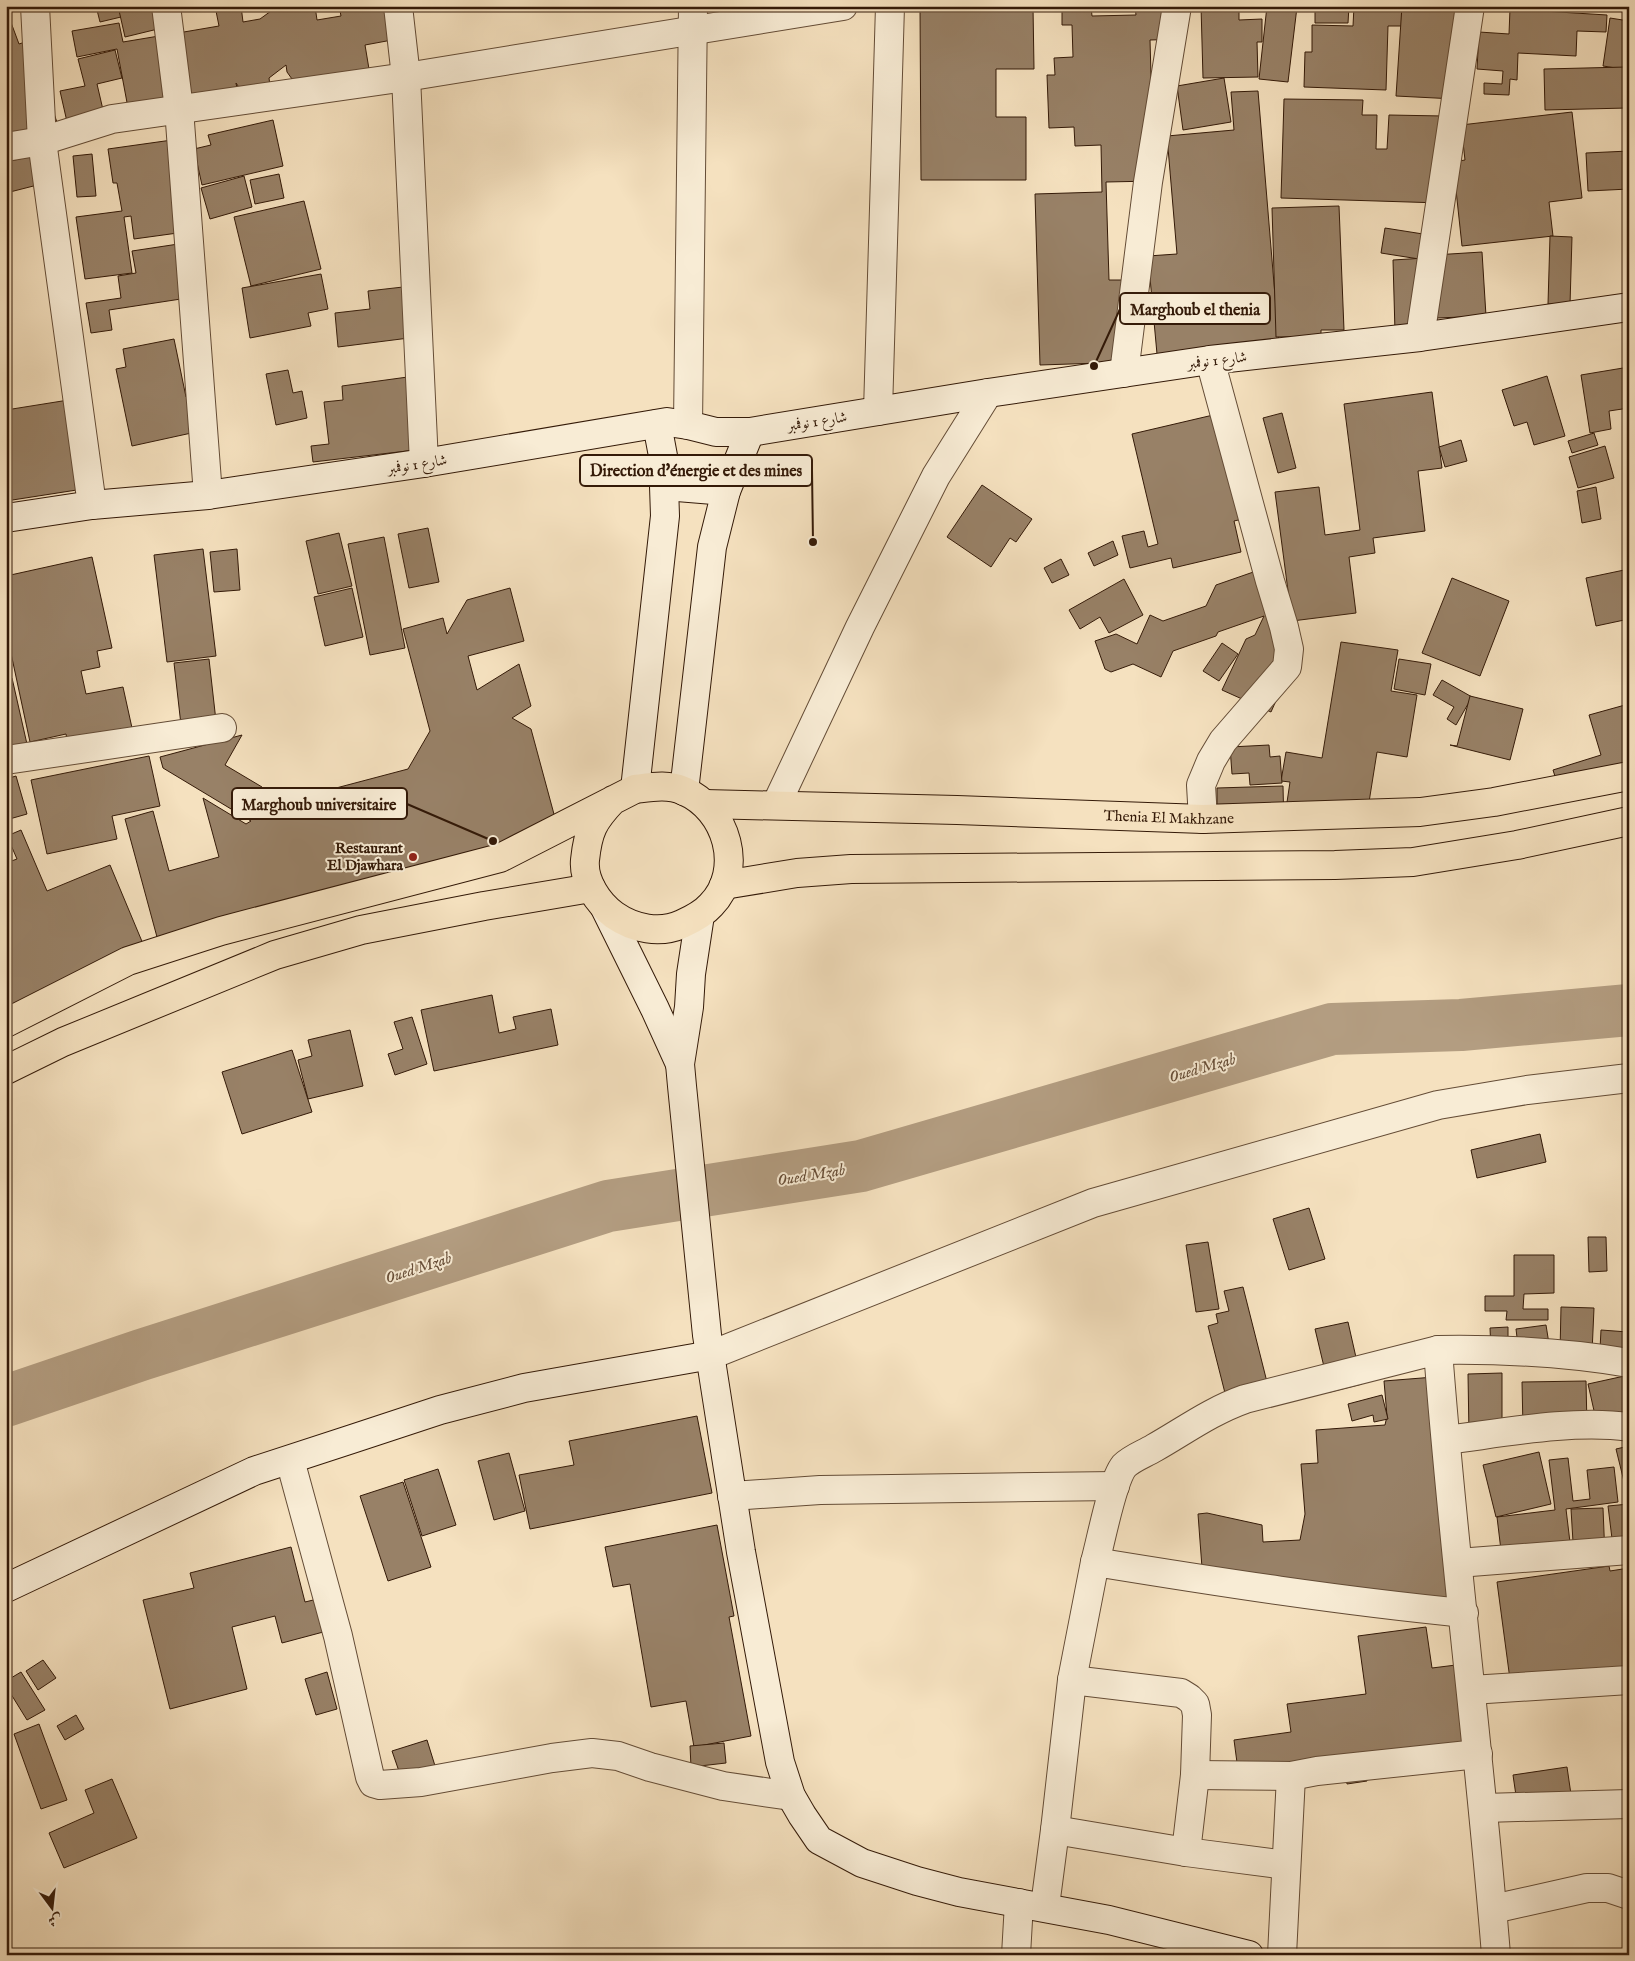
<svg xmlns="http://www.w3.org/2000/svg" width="1635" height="1961" font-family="'IM FELL English',Amiri,serif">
<rect width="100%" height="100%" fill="#f5e1bf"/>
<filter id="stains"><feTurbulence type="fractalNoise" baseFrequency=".004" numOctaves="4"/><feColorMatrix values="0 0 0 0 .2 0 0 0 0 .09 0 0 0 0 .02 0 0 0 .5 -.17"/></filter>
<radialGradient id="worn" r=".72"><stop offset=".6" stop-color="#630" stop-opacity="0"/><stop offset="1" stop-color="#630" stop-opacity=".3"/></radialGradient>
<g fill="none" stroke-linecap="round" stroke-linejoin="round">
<!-- river -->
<path stroke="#b39d81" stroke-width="52" d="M6,1401L141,1355L608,1206L861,1166L1332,1029L1461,1025L1629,1010"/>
</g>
<!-- building -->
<g fill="#988167" stroke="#341a08">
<path d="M96,6H119L121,17L100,22Z"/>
<path d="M118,6H157L162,28L125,37Z"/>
<path d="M215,6H241L243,22L260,19L271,11V6H315L317,20L341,16L339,6H386L392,40L365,45L371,81L302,93L287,72L286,65L269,78L272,102L251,105L236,83L240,104L191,112L178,33L219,26Z"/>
<path d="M1062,6H1091L1092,16L1136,15L1135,6H1182L1183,39L1150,40L1154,181L1106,182L1109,280H1129L1131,362L1040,365L1035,194L1102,192L1101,145L1075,146L1074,127L1049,128L1047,75H1055L1054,58L1073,57L1072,25H1062Z"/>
<path d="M1201,6H1239V20L1262,19V42H1257L1258,77L1203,78Z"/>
<path d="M1267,6H1309V8L1297,7L1288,82L1259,79Z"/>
<path d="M1315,6H1349L1348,23H1315Z"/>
<path d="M1354,6H1404L1403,26H1388L1386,90L1304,87L1305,52H1312V25L1353,26Z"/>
<path d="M1402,6H1461L1455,99L1396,96Z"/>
<path d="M1033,7L1034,69H996V117H1026V180H921L920,8Z"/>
<path d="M6,9L19,44L28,41L58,125L15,140L6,116Z"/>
<path d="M1510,9L1607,15L1606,32L1577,31L1576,56L1518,53L1517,80L1510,79L1509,95L1484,94V83L1502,84L1503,71L1477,69L1479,32L1509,34Z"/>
<path d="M1610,18L1629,21V70L1603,66Z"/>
<path d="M119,23L123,42L159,36L173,116L131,124L117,49L77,57L72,31Z"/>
<path d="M115,50L122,78L97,84L107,127L70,135L60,91L85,86L78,59Z"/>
<path d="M1626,67L1627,108L1545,110L1544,69Z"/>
<path d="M1224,78L1231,122L1183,130L1177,86Z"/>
<path d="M1258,91L1279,344L1157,354L1148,256L1177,254L1167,136L1234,130L1231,92Z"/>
<path d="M1284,99L1363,100L1362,115H1377L1376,149H1387L1389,115L1443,116L1441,203L1281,198Z"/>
<path d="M1572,112L1582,198L1549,202L1553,236L1462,246L1453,162L1465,160L1461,125Z"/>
<path d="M273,120L283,166L202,185L194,149L211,145L208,135Z"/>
<path d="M172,140L185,232L134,239L131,216L124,217L132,273L85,279L76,217L122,211L117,183H113L108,149Z"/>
<path d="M1629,151V189L1588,191L1586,153Z"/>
<path d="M50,152L57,180L6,193V162Z"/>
<path d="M92,154L96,196L77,197L73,156Z"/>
<path d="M279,174L284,198L255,204L250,180Z"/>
<path d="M244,176L252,207L210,219L201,188Z"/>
<path d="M304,201L321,269L251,286L234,217Z"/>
<path d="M1339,206L1344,330H1321V336L1276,337L1272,208Z"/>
<path d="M1385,228L1423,234L1419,259L1381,253Z"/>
<path d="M1550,236L1572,237L1570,305L1548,304Z"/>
<path d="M185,243L194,297L109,310L112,330L91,333L86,303L121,298L118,276L136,273L132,251Z"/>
<path d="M1482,252L1486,316L1437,318L1434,255Z"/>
<path d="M1425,258L1432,330L1395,332L1393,260Z"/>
<path d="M321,274L328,309L308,313L311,326L250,338L242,288Z"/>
<path d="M403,287L409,338L338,347L335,313L370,309L368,291Z"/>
<path d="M174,339L186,397L188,396L196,432L132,446L116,369L126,367L123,349Z"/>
<path d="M1629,367V408L1609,411L1611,429L1590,433L1581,375Z"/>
<path d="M288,370L293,393L302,391L307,418L276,425L266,374Z"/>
<path d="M415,376L424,449L313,462L311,446L329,444L324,402L343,400L342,386Z"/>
<path d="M1547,376L1565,436L1534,445L1527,422L1514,426L1502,390Z"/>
<path d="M1432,392L1442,468L1418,471L1425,531L1373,538L1375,553L1349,557L1356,613L1292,621L1275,492L1319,487L1325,535L1360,530L1344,404Z"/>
<path d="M81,398L96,487L6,501V410Z"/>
<path d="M1226,412L1251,517L1234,521L1241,552L1173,568L1171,558L1130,568L1122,536L1144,531L1148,547L1158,544L1132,434Z"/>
<path d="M1282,413L1296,468L1278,473L1263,418Z"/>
<path d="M1594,433L1598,445L1572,453L1568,441Z"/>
<path d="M1461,440L1467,461L1445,467L1439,447Z"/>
<path d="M1605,446L1614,478L1578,488L1569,457Z"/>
<path d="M982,485L1032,519L1016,542L1010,538L991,567L947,537Z"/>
<path d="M1596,487L1601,519L1582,523L1577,491Z"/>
<path d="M428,528L439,582L409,588L398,534Z"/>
<path d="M339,533L352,586L318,594L306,541Z"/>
<path d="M384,537L405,648L370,655L348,544Z"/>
<path d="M1113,541L1118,555L1094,566L1088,553Z"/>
<path d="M203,549L216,656L167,662L154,555Z"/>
<path d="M237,549L240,590L214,592L210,552Z"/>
<path d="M92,557L112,648L97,651L100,667L81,671L86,694L123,687L134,737L69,751L66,734L30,742L6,630V576Z"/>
<path d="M1061,559L1069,575L1052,583L1044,568Z"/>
<path d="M1262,569L1283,685L1271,712L1222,690L1246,639L1255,635L1264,616L1218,632L1216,636L1173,651L1161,677L1133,664L1111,672L1105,669L1095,641L1116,634L1137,644L1150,615L1163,621L1206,606L1216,585Z"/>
<path d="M1629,569V619L1596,626L1586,578Z"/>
<path d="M1452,578L1509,601L1480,676L1422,653Z"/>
<path d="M1124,579L1143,615L1109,633L1100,617L1080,629L1069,610Z"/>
<path d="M352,588L363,637L325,646L314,597Z"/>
<path d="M510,588L524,641L468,656L477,690L519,664L531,706L512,718L531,729L558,829L157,937L125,819L153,811L169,871L219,857L203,798L246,824L251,821L163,768L160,757L242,735L225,765L262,787L268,806L408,769L430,731L403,629L443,618L447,634L467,600Z"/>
<path d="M1341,642L1398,650L1391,691L1417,695L1407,757L1377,752L1366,821L1286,809L1290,782L1281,781L1286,752L1322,758Z"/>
<path d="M1222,643L1238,654L1219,681L1203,671Z"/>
<path d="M209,659L216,721L181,725L174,663Z"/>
<path d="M1399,659L1431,664L1425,695L1394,689Z"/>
<path d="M12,678L29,753L6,759V679Z"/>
<path d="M1442,680L1472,697L1456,725L1447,719L1454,707L1433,695Z"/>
<path d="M1470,696L1523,709L1510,760L1450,745L1457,746Z"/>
<path d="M1625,705L1629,718V771L1560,792L1553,770L1601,755L1589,715Z"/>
<path d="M1269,745L1270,757L1280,756L1282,783L1250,785L1249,773L1232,774L1230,747Z"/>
<path d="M149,756L160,806L112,816L117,839L47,854L31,780Z"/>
<path d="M16,776L27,814L6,820V779Z"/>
<path d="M1283,786L1284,828L1217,814V788Z"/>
<path d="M21,830L47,891L110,865L146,951L6,1024V863L17,859L7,836Z"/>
<path d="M492,995L499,1033L516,1029L513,1017L551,1009L558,1045L434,1071L421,1010Z"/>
<path d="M412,1017L427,1064L395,1075L388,1054L403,1049L394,1022Z"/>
<path d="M350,1030L363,1086L308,1099L298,1060L312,1056L308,1040Z"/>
<path d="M292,1050L312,1112L242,1134L222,1072Z"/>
<path d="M1540,1134L1546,1162L1477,1178L1471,1150Z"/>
<path d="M1309,1208L1325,1259L1289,1270L1273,1219Z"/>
<path d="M1588,1237H1606L1607,1271L1589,1272Z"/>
<path d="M1208,1242L1219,1309L1196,1312L1186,1245Z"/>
<path d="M1514,1255H1554V1293L1524,1294L1523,1309H1548V1320H1506L1507,1311H1485V1296H1514Z"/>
<path d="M1243,1287L1268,1386L1226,1397L1208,1326L1218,1323L1216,1314L1229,1311L1224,1291Z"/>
<path d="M1561,1307L1594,1308L1592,1353L1560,1352Z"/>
<path d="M1348,1322L1362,1384L1330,1392L1315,1329Z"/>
<path d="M1546,1325L1550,1350L1519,1354L1516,1329Z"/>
<path d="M1508,1327V1351H1491L1490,1328Z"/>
<path d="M1601,1330L1628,1332L1626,1352L1600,1349Z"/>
<path d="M1502,1373V1435H1469L1468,1374Z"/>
<path d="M1629,1375V1416L1597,1424L1588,1384Z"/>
<path d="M1447,1376L1470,1620L1203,1581L1198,1514L1207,1513L1262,1525L1263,1542L1300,1540L1305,1514L1301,1464L1318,1463L1316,1430L1385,1425L1387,1416L1384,1381Z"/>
<path d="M1586,1381L1587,1427L1523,1429L1522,1382Z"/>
<path d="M1382,1395L1388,1419L1374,1422L1373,1415L1352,1421L1348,1404Z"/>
<path d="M697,1416L712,1493L530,1529L519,1475L574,1465L569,1441Z"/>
<path d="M1629,1446V1502L1616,1449Z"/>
<path d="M1539,1452L1551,1504L1496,1517L1483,1465Z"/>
<path d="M509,1453L525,1511L494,1520L478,1461Z"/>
<path d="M1568,1458L1573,1501L1590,1499L1587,1470L1614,1467L1618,1502L1566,1509L1572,1559L1503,1567L1497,1517L1555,1510L1549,1460Z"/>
<path d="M438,1469L456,1525L422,1536L404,1480Z"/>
<path d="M403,1482L431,1567L388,1581L360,1496Z"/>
<path d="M1629,1504V1554L1614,1555L1608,1506Z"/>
<path d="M1603,1508L1605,1557L1574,1558L1571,1509Z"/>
<path d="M717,1525L734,1616L729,1617L751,1736L694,1747L686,1701L651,1707L630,1584L613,1587L605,1547Z"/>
<path d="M291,1547L305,1602L334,1595L342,1627L282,1643L275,1616L232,1627L247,1689L170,1709L143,1600L194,1588L190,1573Z"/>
<path d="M1609,1566L1610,1571L1629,1568V1667L1511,1687L1497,1582Z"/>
<path d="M1426,1627L1432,1668L1472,1663L1483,1746L1365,1762L1367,1781L1347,1784L1344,1762L1240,1785L1234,1740L1291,1732L1287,1704L1366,1694L1358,1636Z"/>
<path d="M43,1660L56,1678L38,1690L26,1671Z"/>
<path d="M21,1672L45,1710L27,1720L6,1686V1681Z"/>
<path d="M327,1672L337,1709L316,1715L305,1679Z"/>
<path d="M76,1715L84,1729L65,1740L57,1726Z"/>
<path d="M39,1724L67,1800L41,1809L14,1734Z"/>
<path d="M427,1740L436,1769L402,1780L392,1751Z"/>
<path d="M724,1743L726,1763L691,1767L690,1746Z"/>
<path d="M1567,1767L1573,1808L1519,1816L1513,1775Z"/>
<path d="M112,1779L137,1838L64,1868L49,1833L94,1813L85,1790Z"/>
</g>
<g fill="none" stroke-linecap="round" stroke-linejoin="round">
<defs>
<g id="minor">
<path d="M35,6L42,141L92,505"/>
<path d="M166,6L179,109L208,495"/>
<path d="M398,6L406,77L424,463"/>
<path d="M6,147L42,141L112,119L406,77L843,6"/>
<path d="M1420,337L1470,6"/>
<path d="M1124,373L1148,182L1177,6"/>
<path d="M878,411L890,6"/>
<path d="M688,425L693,6"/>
<path d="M6,760L222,728"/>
<path d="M776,805L860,627L936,476L988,393"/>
<path d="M1203,819L1201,785L1211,761L1223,741L1287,667L1289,649L1284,627L1270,581L1210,360"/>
<path d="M1438,1350C1502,1349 1565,1352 1629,1363"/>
<path d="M1446,1440C1502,1433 1573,1419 1629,1427"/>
<path d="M290,1460L338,1636L370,1777L373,1783L380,1785L421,1782L552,1758L592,1753L618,1756L650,1767L723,1786L791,1796"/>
<path d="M732,1496L820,1490L1115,1486"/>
<path d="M1095,1562C1101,1541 1112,1481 1124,1466C1132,1458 1144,1454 1154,1448C1184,1431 1211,1411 1245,1399L1438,1350C1453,1552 1480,1753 1496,1955"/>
<path d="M1458,1563L1629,1550"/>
<path d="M1072,1680L1181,1693L1189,1698L1195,1704L1197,1715L1195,1775L1186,1852"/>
<path d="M1471,1690L1629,1680"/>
<path d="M1195,1775L1291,1776L1317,1771L1478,1754"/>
<path d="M1484,1808L1629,1804"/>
<path d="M1055,1830L1186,1852L1286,1865"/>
<path d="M1045,1906L1055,1830L1072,1680L1095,1562C1218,1582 1341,1601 1464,1613"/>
<path d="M1493,1909L1587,1888H1608L1629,1895"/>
<path d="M1016,1955L1019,1903"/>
<path d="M1282,1955L1291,1776"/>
</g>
<path id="tertiary" d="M711,1355L1093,1203L1438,1105L1527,1090L1629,1078"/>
<g id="secondary">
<path d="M665,486L726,491"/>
<path d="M6,518L92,505L208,495L424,463L667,422L688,425L716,432H750L988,393L1210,360L1420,337L1629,307"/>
<path d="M635,789L665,516L663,456L657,424"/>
<path d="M684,791L712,547L726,491L750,432"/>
<path d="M605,908L655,1009L680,1064"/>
<path d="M700,915L691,974L689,1007L680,1064L682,1086L707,1335L741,1552L780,1762L791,1796L802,1815L819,1840L862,1863L917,1881L959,1892L1109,1920L1249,1955"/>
<path d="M6,1588L254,1471L352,1439L440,1410L524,1388L711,1355"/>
</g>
<g id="primary">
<path id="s1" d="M705,804L957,810L1203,819L1357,814L1420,812L1494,802L1629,776"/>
<path d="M724,885L797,873L851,869L1335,865L1413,862L1517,845L1629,821"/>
<path d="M6,1023L128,961L221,931L500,858L635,789C652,787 668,784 684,791C727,809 745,870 711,905C703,914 693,919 682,924C660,934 634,929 614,915C598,903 583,881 585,860C588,831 593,821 613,800"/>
<path d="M6,1070L63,1042L275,955L361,930L484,906L591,888"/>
</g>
</defs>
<!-- minor casing -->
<use href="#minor" stroke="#644c36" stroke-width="30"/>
<!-- tertiary casing -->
<use href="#tertiary" stroke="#644c36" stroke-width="30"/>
<!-- secondary casing -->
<use href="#secondary" stroke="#341a08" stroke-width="30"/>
<!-- primary casing -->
<use href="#primary" stroke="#341a08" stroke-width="30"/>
<!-- minor -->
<use href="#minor" stroke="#f8ecd5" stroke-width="28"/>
<!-- tertiary -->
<use href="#tertiary" stroke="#f8ecd5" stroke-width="28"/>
<!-- secondary -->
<use href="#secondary" stroke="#f8ecd5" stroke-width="28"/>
<!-- primary -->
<use href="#primary" stroke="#f5e1bf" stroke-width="28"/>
</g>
<!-- markers -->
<circle fill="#8f2418" stroke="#f8ecd5" stroke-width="2" cx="413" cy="857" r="5"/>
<g text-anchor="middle" stroke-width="4" stroke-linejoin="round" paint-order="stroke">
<!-- street labels -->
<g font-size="15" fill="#341a08" stroke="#f8ecd5">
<text transform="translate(1217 360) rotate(-7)" y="5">شارع 1 نوفمبر</text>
<text transform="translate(817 421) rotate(-9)" y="5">شارع 1 نوفمبر</text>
<text transform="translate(417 464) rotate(-9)" y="5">شارع 1 نوفمبر</text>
<text dy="5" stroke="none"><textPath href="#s1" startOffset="464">Thenia El Makhzane</textPath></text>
</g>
<!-- poi labels -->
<g font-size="15" font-weight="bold" fill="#341a08" stroke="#f8ecd5" text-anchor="end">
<text x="403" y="853">Restaurant<tspan x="403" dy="17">El Djawhara</tspan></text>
</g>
<!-- water labels -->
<g font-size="16" font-style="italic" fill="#674e38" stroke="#f8ecd5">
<text transform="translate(1202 1067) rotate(-16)" y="6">Oued Mzab</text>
<text transform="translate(811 1174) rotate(-9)" y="6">Oued Mzab</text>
<text transform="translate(418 1267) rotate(-18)" y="6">Oued Mzab</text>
</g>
</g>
<!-- callouts -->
<path fill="none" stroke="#341a08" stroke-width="2" d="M1094 366L1120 309M813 542L812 470M493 841L407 804"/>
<g fill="#341a08" stroke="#f8ecd5" stroke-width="2">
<circle cx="1094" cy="366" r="5"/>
<circle cx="813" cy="542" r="5"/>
<circle cx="493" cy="841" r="5"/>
</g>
<g fill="#f8ecd5" stroke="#341a08" stroke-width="2">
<rect x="1120" y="293" width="150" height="31" rx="5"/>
<rect x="580" y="455" width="232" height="31" rx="5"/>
<rect x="232" y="788" width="175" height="31" rx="5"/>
</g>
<g font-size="16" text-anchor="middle" font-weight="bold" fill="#341a08">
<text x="1195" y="315">Marghoub el thenia</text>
<text x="696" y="476">Direction d'énergie et des mines</text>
<text x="319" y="810">Marghoub universitaire</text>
</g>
<!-- margin -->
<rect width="1635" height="1961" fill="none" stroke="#f5e1bf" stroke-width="25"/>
<rect x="8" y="8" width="1620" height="1946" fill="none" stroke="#341a08" stroke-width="2.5"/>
<rect x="12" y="12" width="1610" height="1936" fill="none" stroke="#341a08"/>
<!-- north arrow -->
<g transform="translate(52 1908) rotate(165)" stroke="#f8ecd5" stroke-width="4" paint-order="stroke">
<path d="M0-4L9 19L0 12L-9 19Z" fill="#341a08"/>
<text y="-8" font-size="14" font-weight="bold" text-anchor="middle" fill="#341a08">ش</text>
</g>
<rect width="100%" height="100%" filter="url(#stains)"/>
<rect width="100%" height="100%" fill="url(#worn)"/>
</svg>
